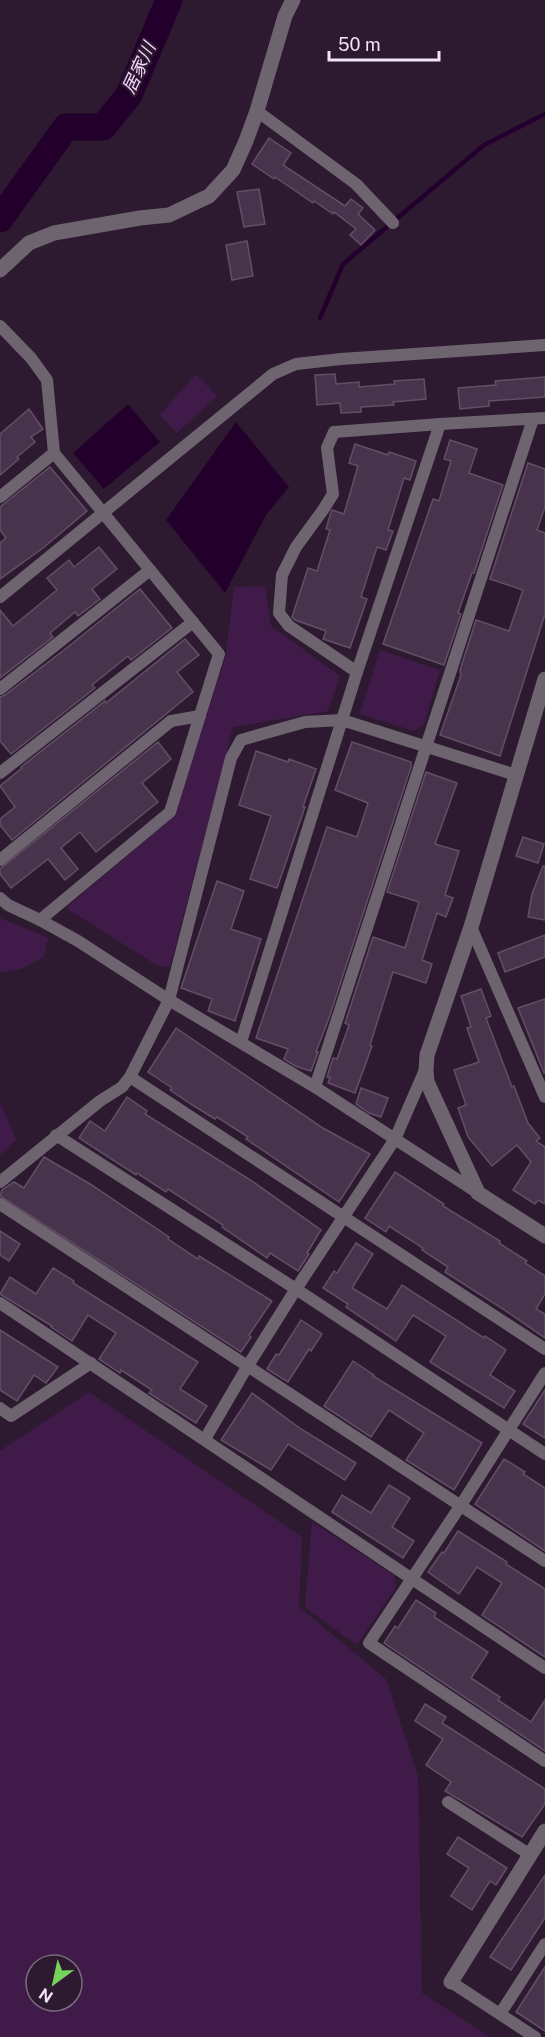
<svg xmlns="http://www.w3.org/2000/svg" width="545" height="2037" font-family="'Public Sans','Noto Sans JP',sans-serif">
<rect width="100%" height="100%" fill="#2d1a31"/>
<!-- green -->
<g fill="#401b4a" fill-rule="evenodd">
<path d="M196,374L217,396L177,433L160,415Z"/>
<path d="M265,586L271,626L340,676L328,711L233,727L170,967L158,966L66,908L174,816L226,655L234,587Z"/>
<path d="M380,650L440,670L424,724L414,731L360,714Z"/>
<path d="M0,918L48,938L44,957L21,969L0,973Z"/>
<path d="M0,1102L16,1140L0,1155Z"/>
<path d="M89,1392L302,1537L299,1607L386,1679L418,1776L422,1993L490,2037H0V1451ZM36,1965H72V2001H36Z"/>
<path d="M312,1522L394,1575L396,1587L357,1645L305,1607Z"/>
</g>
<!-- water -->
<g fill="#23002c">
<path d="M128,404L160,442L104,489L73,453Z"/>
<path d="M236,422L289,487L266,515L225,593L166,520Z"/>
</g>
<g fill="none" stroke-linecap="round" stroke-linejoin="round">
<!-- stream -->
<path stroke="#23002c" stroke-width="4.5" d="M320,318L343,264L484,145L545,114"/>
<!-- river -->
<path stroke="#23002c" stroke-width="27" d="M0,219L66,127H103L129,95L169,0"/>
</g>
<!-- building -->
<g fill="#47344c" stroke="#634e68" stroke-width="1.5">
<path d="M269,138L291,153L283,165L345,206L351,199L363,208L358,214L375,230L361,245L350,235L356,229L334,212L333,214L314,201L313,203L275,177L274,179L252,164Z"/>
<path d="M259,189L265,224L244,227L237,192Z"/>
<path d="M247,241L253,276L232,280L226,245Z"/>
<path d="M335,374L336,384L359,382V387L395,384L394,381L424,379L426,399L393,402L394,405L361,407V412L341,413L340,403L317,405L315,375Z"/>
<path d="M545,377V397L489,401V406L460,409L458,388L496,385L495,381Z"/>
<path d="M29,409L43,429L31,437L35,442L17,457L19,459L0,475V434Z"/>
<path d="M450,440L477,449L469,473L503,485L474,573H472L458,613L461,614L444,665L383,644L433,499L439,501L451,461L444,459Z"/>
<path d="M355,444L388,455L389,452L416,461L410,480L404,478L388,530L393,531L386,550L377,547L361,597L367,599L350,648L323,639L326,631L295,620L292,617L308,568L317,571L330,530L326,529L331,512L332,510L344,514L358,466L349,463Z"/>
<path d="M528,463L545,469V507L537,530L545,533V614L500,756L440,735L461,675L460,670L476,620L509,631L523,590L490,579Z"/>
<path d="M50,467L87,511L43,548L0,579V543L6,538L0,530V507Z"/>
<path d="M99,547L117,569L92,589L100,599L78,616L75,612L50,633L53,637L0,678V610L13,626L57,590L47,578L69,560L74,567Z"/>
<path d="M140,589L172,628L131,660L128,656L92,685L95,688L11,754L0,741V697L5,695L64,650Z"/>
<path d="M185,639L199,655L177,672L193,692L12,840L0,825V819L15,807L0,786L22,768L21,767L105,701L106,703Z"/>
<path d="M158,742L171,759L142,783L158,802L96,852L80,832L61,848L78,869L65,880L48,859L11,888L0,874V869Z"/>
<path d="M352,742L411,762V767L329,1018L316,1052H318L311,1071L295,1066L284,1059L288,1049L256,1038L327,827L357,837L368,803L335,790Z"/>
<path d="M256,751L288,762L289,759L316,769L303,807H305L277,888L250,879L271,816L239,805Z"/>
<path d="M426,772L457,783L435,844L459,851L445,895L453,898L446,917L437,913L422,960L432,964L426,983L393,972L370,1045L372,1046L355,1093L328,1083L330,1077H327L333,1058L337,1059L349,1025L345,1023L373,937L405,948L419,902L387,892Z"/>
<path d="M523,837L544,844L538,863L516,856Z"/>
<path d="M543,866H545V920L528,917L532,894Z"/>
<path d="M217,881L244,891L231,929L261,939L235,1021L208,1011L212,999L181,988Z"/>
<path d="M545,935V957L505,972L498,953Z"/>
<path d="M481,989L491,1016L486,1018L512,1087L514,1086L528,1123L540,1138L536,1141L545,1147V1204L538,1200L535,1204L513,1190L531,1162L517,1145L492,1166L468,1137L458,1108L466,1105L454,1070L479,1062L467,1028L471,1027L461,996Z"/>
<path d="M545,999V1073H544L518,1008Z"/>
<path d="M176,1028L323,1128L370,1154L339,1202L246,1139L248,1137L217,1117L215,1119L191,1104L170,1090L172,1088L148,1072Z"/>
<path d="M361,1088L388,1098L381,1117L369,1113L356,1104Z"/>
<path d="M127,1097L147,1111L145,1114L249,1179L321,1230L307,1253L309,1254L298,1271L270,1253L267,1258L222,1227L223,1225L168,1189L166,1192L137,1173L136,1175L79,1138L90,1121L105,1131Z"/>
<path d="M44,1157L90,1184L169,1237L168,1239L198,1259L199,1256L272,1301L249,1335L251,1337L241,1352L0,1196L2,1190L14,1182L24,1188Z"/>
<path d="M395,1172L444,1204L443,1206L500,1241L499,1243L527,1261L525,1263L545,1276V1294L536,1309L545,1314V1338L503,1309L445,1272L448,1267L422,1250L423,1248L389,1226L386,1232L365,1218Z"/>
<path d="M0,1231L20,1244L9,1261L0,1255Z"/>
<path d="M356,1243L373,1254L352,1288L387,1309L402,1285L484,1338L485,1336L506,1350L490,1375L515,1391L504,1408L430,1362L446,1336L413,1315L396,1341L346,1307L348,1304L323,1288L334,1271L337,1273Z"/>
<path d="M53,1268L74,1281L73,1283L198,1362L180,1389L207,1406L196,1423L149,1393L152,1390L121,1370L120,1373L99,1359L116,1333L88,1315L72,1341L51,1327L52,1326L0,1294L10,1277L36,1294Z"/>
<path d="M301,1320L322,1334L311,1351L309,1349L288,1382L267,1369L276,1354L279,1355Z"/>
<path d="M0,1330L58,1367L46,1383L34,1375L17,1401L0,1390Z"/>
<path d="M353,1361L374,1375L373,1376L482,1443L454,1490L406,1460L424,1433L389,1410L371,1437L324,1406Z"/>
<path d="M545,1390V1438L523,1424Z"/>
<path d="M252,1393L301,1429L356,1463L345,1480L288,1444L271,1470L221,1440Z"/>
<path d="M504,1459L525,1472L523,1474L545,1488V1551L475,1504Z"/>
<path d="M389,1485L410,1498L392,1527L414,1541L403,1558L332,1512L342,1495L371,1513Z"/>
<path d="M458,1531L507,1562L506,1564L545,1589V1657L482,1615L502,1583L477,1567L459,1594L428,1572L442,1552L444,1553Z"/>
<path d="M416,1600L436,1613L434,1617L488,1652L471,1678L500,1697L498,1700L531,1722L545,1700V1751L384,1643L395,1626L398,1628Z"/>
<path d="M425,1704L446,1717L442,1723L545,1789V1804L522,1837L445,1791L451,1782L426,1765L443,1739L415,1721Z"/>
<path d="M458,1837L507,1868L496,1885L490,1881L472,1910L451,1896L469,1868L447,1854Z"/>
<path d="M545,1875V1918L511,1970L490,1957Z"/>
<path d="M545,1967V2031L516,2012Z"/>
</g>
<g fill="none" stroke-linecap="round" stroke-linejoin="round">
<!-- minor -->
<g stroke="#6e6470" stroke-width="12">
<path d="M257,111L356,184L393,223"/>
<path d="M0,326L31,358L47,380L54,453L219,654L170,812L40,920"/>
<path d="M0,497L54,453"/>
<path d="M0,597L273,374L296,364L341,359L545,345"/>
<path d="M357,672L289,626L279,613L282,575L296,547L323,510L333,494L327,448L334,432L440,424L545,418"/>
<path d="M0,689L150,570"/>
<path d="M0,773L193,622"/>
<path d="M0,860L171,721L200,716"/>
<path d="M0,898L8,905L40,920L78,941L169,1000L315,1087L478,1193"/>
<path d="M471,927L545,1097"/>
<path d="M241,1042L357,672L440,424"/>
<path d="M130,1077L545,1349"/>
<path d="M315,1087L533,419"/>
<path d="M56,1135L296,1289L545,1454"/>
<path d="M0,1182L100,1101L122,1087L130,1077L169,1000L231,758L241,740L305,722L342,720L516,775"/>
<path d="M0,1204L545,1561"/>
<path d="M0,1303L545,1668"/>
<path d="M545,1373L461,1505L369,1643L545,1761"/>
<path d="M0,1408L11,1416L91,1363"/>
<path d="M205,1439L247,1367L296,1289L395,1139L425,1070"/>
<path d="M448,1802L529,1854"/>
<path d="M451,1982L535,2037"/>
<path d="M500,2014L545,1944"/>
</g>
<!-- tertiary -->
<g stroke="#6e6470" stroke-width="15">
<path d="M0,270L29,243L54,233L140,218L169,215L209,196L233,170L246,141L257,111L285,16L293,0"/>
<path d="M545,679L471,927L427,1055L426,1070L427,1082L478,1193L545,1236"/>
<path d="M451,1982L545,1831"/>
</g>
</g>
<g text-anchor="middle" stroke-width="4.5" stroke-linejoin="round" paint-order="stroke">
<!-- water labels -->
<g font-size="18" font-style="italic" fill="#f6d8fd" stroke="#2d1a31">
<text transform="translate(139 68) rotate(-65)" y="6">居家川</text>
</g>
</g>
<!-- north arrow -->
<g transform="translate(54 1983) rotate(213)"><circle r="28" fill="#2d1a31" stroke="#7b6b7f" stroke-width="1.5"/>
<path d="M0-4.5L10 22L0 15L-10 22Z" fill="#76d25a"/>
<text y="-9" font-size="16" font-weight="bold" text-anchor="middle" fill="#f1e5f5">N</text>
</g>
<!-- scale -->
<path d="M329 51v9h110v-9" fill="none" stroke="#f1e5f5" stroke-width="3"/>
<text x="338" y="51" font-size="18" fill="#f1e5f5" stroke="#2d1a31" stroke-width="4.5" paint-order="stroke">50 m</text>
</svg>
